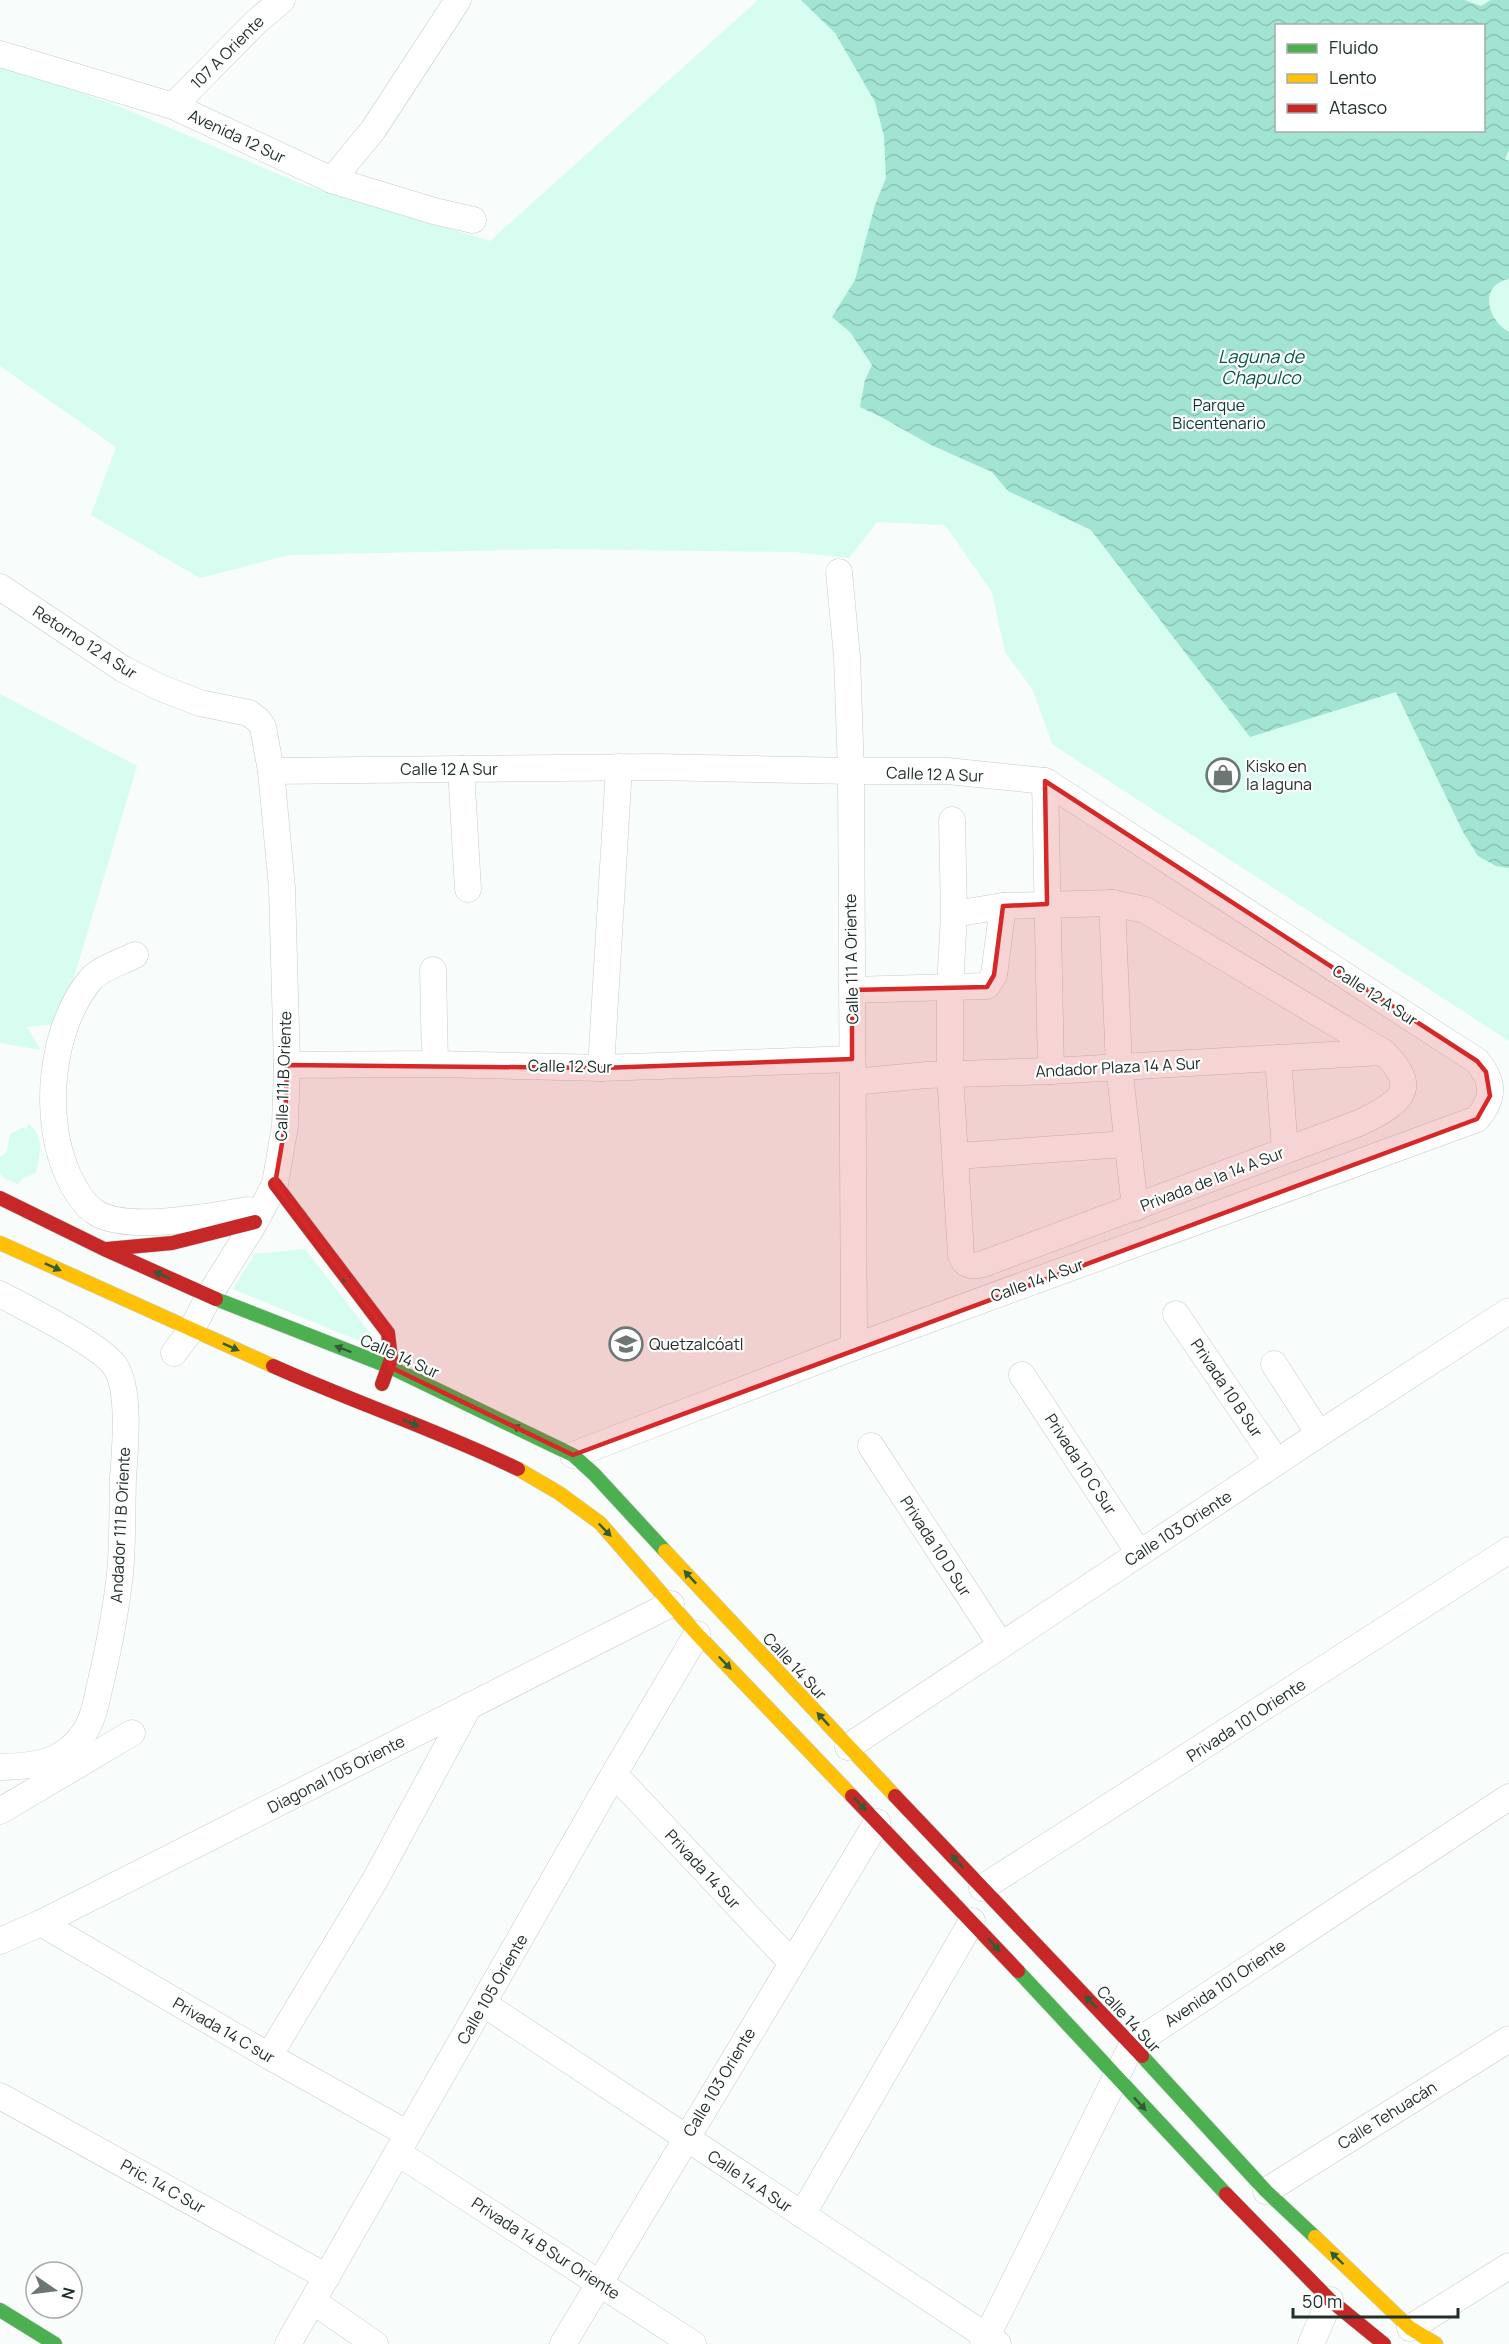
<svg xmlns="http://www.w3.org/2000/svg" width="1509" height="2344" font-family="Manrope,sans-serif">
<defs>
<pattern id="water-waves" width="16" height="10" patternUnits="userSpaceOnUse" patternTransform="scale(1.5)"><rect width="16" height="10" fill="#a1e4d1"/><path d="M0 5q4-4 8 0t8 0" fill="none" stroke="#8ac4b4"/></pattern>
</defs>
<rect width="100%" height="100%" fill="#f8fcfa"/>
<!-- green -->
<g fill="#d7fcf0" fill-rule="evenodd">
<path d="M755,0H1509V1041L1052,744L1033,690L1005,652L992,592L945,525L877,522L849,558L794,552L554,549L289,555L200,578L91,515L116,447L0,366V64L123,108L304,185L490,241L757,1ZM1276,26H1484V130H1276Z"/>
<path d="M0,694L137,766L60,1024L27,1027L41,1050L0,1043Z"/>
<path d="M28,1123C45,1137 40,1154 36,1173L23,1178L18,1184L6,1179L0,1174V1157L7,1152L10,1134L22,1128L27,1129Z"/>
<path d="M305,1249L384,1351L233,1289L255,1254Z"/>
</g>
<!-- water -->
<path fill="url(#water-waves)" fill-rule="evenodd" d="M801,0H1464L1481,6L1491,0H1509V150L1505,159L1509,161V279C1478,285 1487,320 1509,332V868L1496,866L1478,856L1463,832L1396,692L1250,737L1091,530L1008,491L992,472L929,444L883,418L860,407L865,380L872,365L850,332L832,317L855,280L875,205L886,178L884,136L875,102L835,33ZM1276,26H1484V130H1276Z"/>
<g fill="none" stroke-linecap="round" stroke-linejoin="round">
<defs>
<g id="street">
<path d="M0,54L173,106L332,180L434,211L473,220"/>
<path d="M173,106L256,22L282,0"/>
<path d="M332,180L373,130L458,0"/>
<path d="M839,572L847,657L851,771L854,1347"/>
<path d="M0,587L123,669L161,688L200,703L249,713L258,720L263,727L271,771L282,888L287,1065L285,1126L275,1184L255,1222L209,1296L192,1329L174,1353"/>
<path d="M461,769L468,889"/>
<path d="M271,771L655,767L851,771H947L1045,781L1477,1061C1494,1082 1495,1097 1477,1119L854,1347L573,1455"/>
<path d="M1045,781L1051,1071"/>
<path d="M952,820L954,914L950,988V1074L961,1255C965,1266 972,1267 983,1264L1359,1123C1398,1104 1423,1090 1383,1052L1145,910L1112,903L1003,906L954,914"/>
<path d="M1112,903L1119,1066L1135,1208"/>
<path d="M135,955C122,962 101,968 91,979C50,1028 42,1118 68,1175C74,1188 83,1204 95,1212C126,1233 211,1216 248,1210"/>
<path d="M433,970L435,1064"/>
<path d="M852,990L987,986L994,975L1003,906"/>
<path d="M1278,1058L1285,1150"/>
<path d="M287,1065L435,1064L601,1068L852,1059"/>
<path d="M601,1068L619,767"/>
<path d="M853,1082L927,1075L1051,1071L1383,1052"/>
<path d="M957,1156L1126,1144"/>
<path d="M0,1294C27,1309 99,1344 115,1366C131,1389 125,1451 123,1478C122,1510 123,1542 120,1574C116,1610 109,1646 101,1681C97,1698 94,1718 84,1733C63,1764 34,1766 0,1767"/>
<path d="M1176,1314L1277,1462"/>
<path d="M1274,1364L1319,1434"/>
<path d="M1022,1375L1139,1553"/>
<path d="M871,1446L1001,1645"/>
<path d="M848,1747L1319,1434L1509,1311"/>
<path d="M614,1774L792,1963"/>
<path d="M0,1811L132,1733"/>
<path d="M982,1888L1509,1550"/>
<path d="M41,1923L269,2056L408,2134"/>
<path d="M0,1941L41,1923L671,1604"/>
<path d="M484,2004L998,2344"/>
<path d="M269,2056L375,1880L469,1706"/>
<path d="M0,2096L327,2277"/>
<path d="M398,2153L693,2344"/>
<path d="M1266,2191L1509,2039"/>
<path d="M802,2215L972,1921"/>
<path d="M314,2302L375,2344"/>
<path d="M1410,2328L1509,2266"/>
<path d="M288,2344L614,1774L697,1634"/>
<path d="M563,2344L877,1822"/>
<path d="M983,2344L1132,2045L1509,1797"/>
<path d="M1311,2344L1330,2300"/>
</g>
<g id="fast">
<path d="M216,1299L390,1367L573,1455L594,1474L665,1551"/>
<path d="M1018,1971L1226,2194"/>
<path d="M1142,2056L1266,2191L1315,2237"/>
<path d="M0,2310L55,2344"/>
</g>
<g id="slow">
<path d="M0,1243L273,1366"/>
<path d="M518,1469L559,1493L600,1523L697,1634L852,1796"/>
<path d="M665,1551L895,1796"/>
<path d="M1315,2237L1410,2328L1436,2344"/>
</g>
<g id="jam">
<path d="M275,1184L388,1333L391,1359L382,1384"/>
<path d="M0,1198L104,1249L216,1299"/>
<path d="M107,1249L172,1243L255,1222"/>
<path d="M273,1366C353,1402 438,1430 518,1469"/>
<path d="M852,1796L1018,1971"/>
<path d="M895,1796L1142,2056"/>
<path d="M1226,2194L1330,2300L1384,2344"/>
</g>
</defs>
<!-- street casing -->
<use href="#street" stroke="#c4cdca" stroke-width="27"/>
<!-- fast casing -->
<use href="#fast" stroke="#c4cdca" stroke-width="15"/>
<!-- slow casing -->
<use href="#slow" stroke="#c4cdca" stroke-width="15"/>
<!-- jam casing -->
<use href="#jam" stroke="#c4cdca" stroke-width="15"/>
<!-- street -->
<use href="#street" stroke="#fefffe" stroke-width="26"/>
<!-- fast -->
<use href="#fast" stroke="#4caf50" stroke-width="14"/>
<!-- slow -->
<use href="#slow" stroke="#ffc107" stroke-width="14"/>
<!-- jam -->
<use href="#jam" stroke="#c62828" stroke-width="14"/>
</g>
<!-- one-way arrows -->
<defs><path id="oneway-solid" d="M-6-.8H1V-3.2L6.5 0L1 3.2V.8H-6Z" transform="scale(1.5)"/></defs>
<g fill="#305c38">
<use href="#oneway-solid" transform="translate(53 1267) rotate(24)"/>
<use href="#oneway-solid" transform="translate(162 1275) rotate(-156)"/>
<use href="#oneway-solid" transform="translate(348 1281) rotate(-127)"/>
<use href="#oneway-solid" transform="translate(231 1347) rotate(24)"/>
<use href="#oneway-solid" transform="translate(343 1349) rotate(-159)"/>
<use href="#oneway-solid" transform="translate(411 1423) rotate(22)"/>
<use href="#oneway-solid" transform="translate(520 1429) rotate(-154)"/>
<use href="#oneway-solid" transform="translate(605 1530) rotate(46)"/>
<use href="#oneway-solid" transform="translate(690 1577) rotate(-133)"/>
<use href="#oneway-solid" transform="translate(725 1663) rotate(46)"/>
<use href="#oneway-solid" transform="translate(823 1719) rotate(-133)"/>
<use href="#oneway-solid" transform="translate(860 1804) rotate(46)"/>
<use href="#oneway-solid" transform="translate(957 1861) rotate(-133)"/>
<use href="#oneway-solid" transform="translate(994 1945) rotate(47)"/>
<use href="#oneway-solid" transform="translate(1091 2002) rotate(-134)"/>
<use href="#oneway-solid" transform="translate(1140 2104) rotate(47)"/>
<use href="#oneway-solid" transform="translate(1337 2258) rotate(-136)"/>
</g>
<!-- marked area -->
<path fill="#d62828" fill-opacity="0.2" stroke="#d62828" stroke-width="4.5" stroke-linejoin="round" d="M1045,781L1477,1061L1486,1072L1490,1096L1477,1119L573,1455L390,1367L388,1333L275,1184L285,1126L287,1065L601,1068L852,1059V990L987,987L994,975L1003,906L1047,904Z"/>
<!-- icons -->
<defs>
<symbol id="shop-ring" viewBox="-11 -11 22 22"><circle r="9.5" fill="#fff" stroke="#6c7773" stroke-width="1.5"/><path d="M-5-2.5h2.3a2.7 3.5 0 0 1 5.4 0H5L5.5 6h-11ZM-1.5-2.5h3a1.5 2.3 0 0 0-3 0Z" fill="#6c7773"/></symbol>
<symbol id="school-ring" viewBox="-11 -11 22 22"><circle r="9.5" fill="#fff" stroke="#6c7773" stroke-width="1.5"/><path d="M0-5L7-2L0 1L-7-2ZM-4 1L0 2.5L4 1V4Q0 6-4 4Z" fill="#6c7773"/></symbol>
</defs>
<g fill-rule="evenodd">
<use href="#shop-ring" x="1204" y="756" width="38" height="38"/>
<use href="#school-ring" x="607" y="1325" width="38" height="38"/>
</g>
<g text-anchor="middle" stroke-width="4.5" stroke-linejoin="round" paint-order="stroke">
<!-- street labels -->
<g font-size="16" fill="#212f2b" stroke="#fff">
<text transform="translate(227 52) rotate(-45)" y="6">107 A Oriente</text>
<text transform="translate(237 136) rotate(25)" y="6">Avenida 12 Sur</text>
<text transform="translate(85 642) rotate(33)" y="6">Retorno 12 A Sur</text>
<text x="449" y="775">Calle 12 A Sur</text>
<text transform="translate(935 774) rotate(2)" y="6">Calle 12 A Sur</text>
<text transform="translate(851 959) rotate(-91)" y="6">Calle 111 A Oriente</text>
<text transform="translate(1375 995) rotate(33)" y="6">Calle 12 A Sur</text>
<text transform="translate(570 1066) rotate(1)" y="6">Calle 12 Sur</text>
<text transform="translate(1118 1067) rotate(-3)" y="6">Andador Plaza 14 A Sur</text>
<text transform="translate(283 1076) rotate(-88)" y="6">Calle 111 B Oriente</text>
<text transform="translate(1212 1179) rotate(-21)" y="6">Privada de la 14 A Sur</text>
<text transform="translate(1037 1280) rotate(-20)" y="6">Calle 14 A Sur</text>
<text transform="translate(400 1356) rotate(24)" y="6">Calle 14 Sur</text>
<text transform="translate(1227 1388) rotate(56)" y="6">Privada 10 B Sur</text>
<text transform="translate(1081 1464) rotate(57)" y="6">Privada 10 C Sur</text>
<text transform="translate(120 1525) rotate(-87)" y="6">Andador 111 B Oriente</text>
<text transform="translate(1178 1528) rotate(-33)" y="6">Calle 103 Oriente</text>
<text transform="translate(936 1546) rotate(57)" y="6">Privada 10 D Sur</text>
<text transform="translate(795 1666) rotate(47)" y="6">Calle 14 Sur</text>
<text transform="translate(1246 1720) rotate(-33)" y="6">Privada 101 Oriente</text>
<text transform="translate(336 1774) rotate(-27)" y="6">Diagonal 105 Oriente</text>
<text transform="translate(703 1869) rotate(47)" y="6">Privada 14 Sur</text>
<text transform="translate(1225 1983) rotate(-34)" y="6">Avenida 101 Oriente</text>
<text transform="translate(492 1989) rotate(-60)" y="6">Calle 105 Oriente</text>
<text transform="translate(1129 2019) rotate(47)" y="6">Calle 14 Sur</text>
<text transform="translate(224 2030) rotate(30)" y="6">Privada 14 C sur</text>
<text transform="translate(719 2082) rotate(-59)" y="6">Calle 103 Oriente</text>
<text transform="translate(1387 2115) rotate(-32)" y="6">Calle Tehuacán</text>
<text transform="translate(750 2181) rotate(34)" y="6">Calle 14 A Sur</text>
<text transform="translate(163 2186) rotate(29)" y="6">Pric. 14 C Sur</text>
<text transform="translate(546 2248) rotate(33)" y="6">Privada 14 B Sur Oriente</text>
</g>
<!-- park labels -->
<g font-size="16" fill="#0c382d" stroke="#fff">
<text x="1219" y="411">Parque<tspan x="1219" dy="18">Bicentenario</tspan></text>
</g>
<!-- poi labels -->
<g font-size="16" fill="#212f2b" stroke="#fff" text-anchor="start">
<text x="1246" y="772">Kisko en<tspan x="1246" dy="18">la laguna</tspan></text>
<text x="649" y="1350">Quetzalcóatl</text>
</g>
<!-- water labels -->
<g font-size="18" font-style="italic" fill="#045646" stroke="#fff">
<text x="1261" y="363">Laguna de<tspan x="1261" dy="21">Chapulco</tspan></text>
</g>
</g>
<!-- legend -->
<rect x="1275" y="24" width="210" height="108" fill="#ffffff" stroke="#a6acaa" stroke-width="1.5"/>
<rect x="1287" y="44" width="30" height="9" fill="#4caf50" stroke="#a6acaa" stroke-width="1.5"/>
<text x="1329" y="54" font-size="18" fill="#212f2b">Fluido</text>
<rect x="1287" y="74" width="30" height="9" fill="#ffc107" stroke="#a6acaa" stroke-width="1.5"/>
<text x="1329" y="84" font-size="18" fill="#212f2b">Lento</text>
<rect x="1287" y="104" width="30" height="9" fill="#c62828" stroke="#a6acaa" stroke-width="1.5"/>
<text x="1329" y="114" font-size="18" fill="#212f2b">Atasco</text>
<!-- north arrow -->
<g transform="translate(54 2290) rotate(104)"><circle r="28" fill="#ffffff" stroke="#a6acaa" stroke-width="1.5"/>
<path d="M0-4.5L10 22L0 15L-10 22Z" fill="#6c7773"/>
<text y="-9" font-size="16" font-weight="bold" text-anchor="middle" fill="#212f2b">N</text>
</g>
<!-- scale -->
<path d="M1293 2308v9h165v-9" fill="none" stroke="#212f2b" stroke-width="3"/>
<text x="1302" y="2308" font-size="18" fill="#212f2b" stroke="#ffffff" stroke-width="4.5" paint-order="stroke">50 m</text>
</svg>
